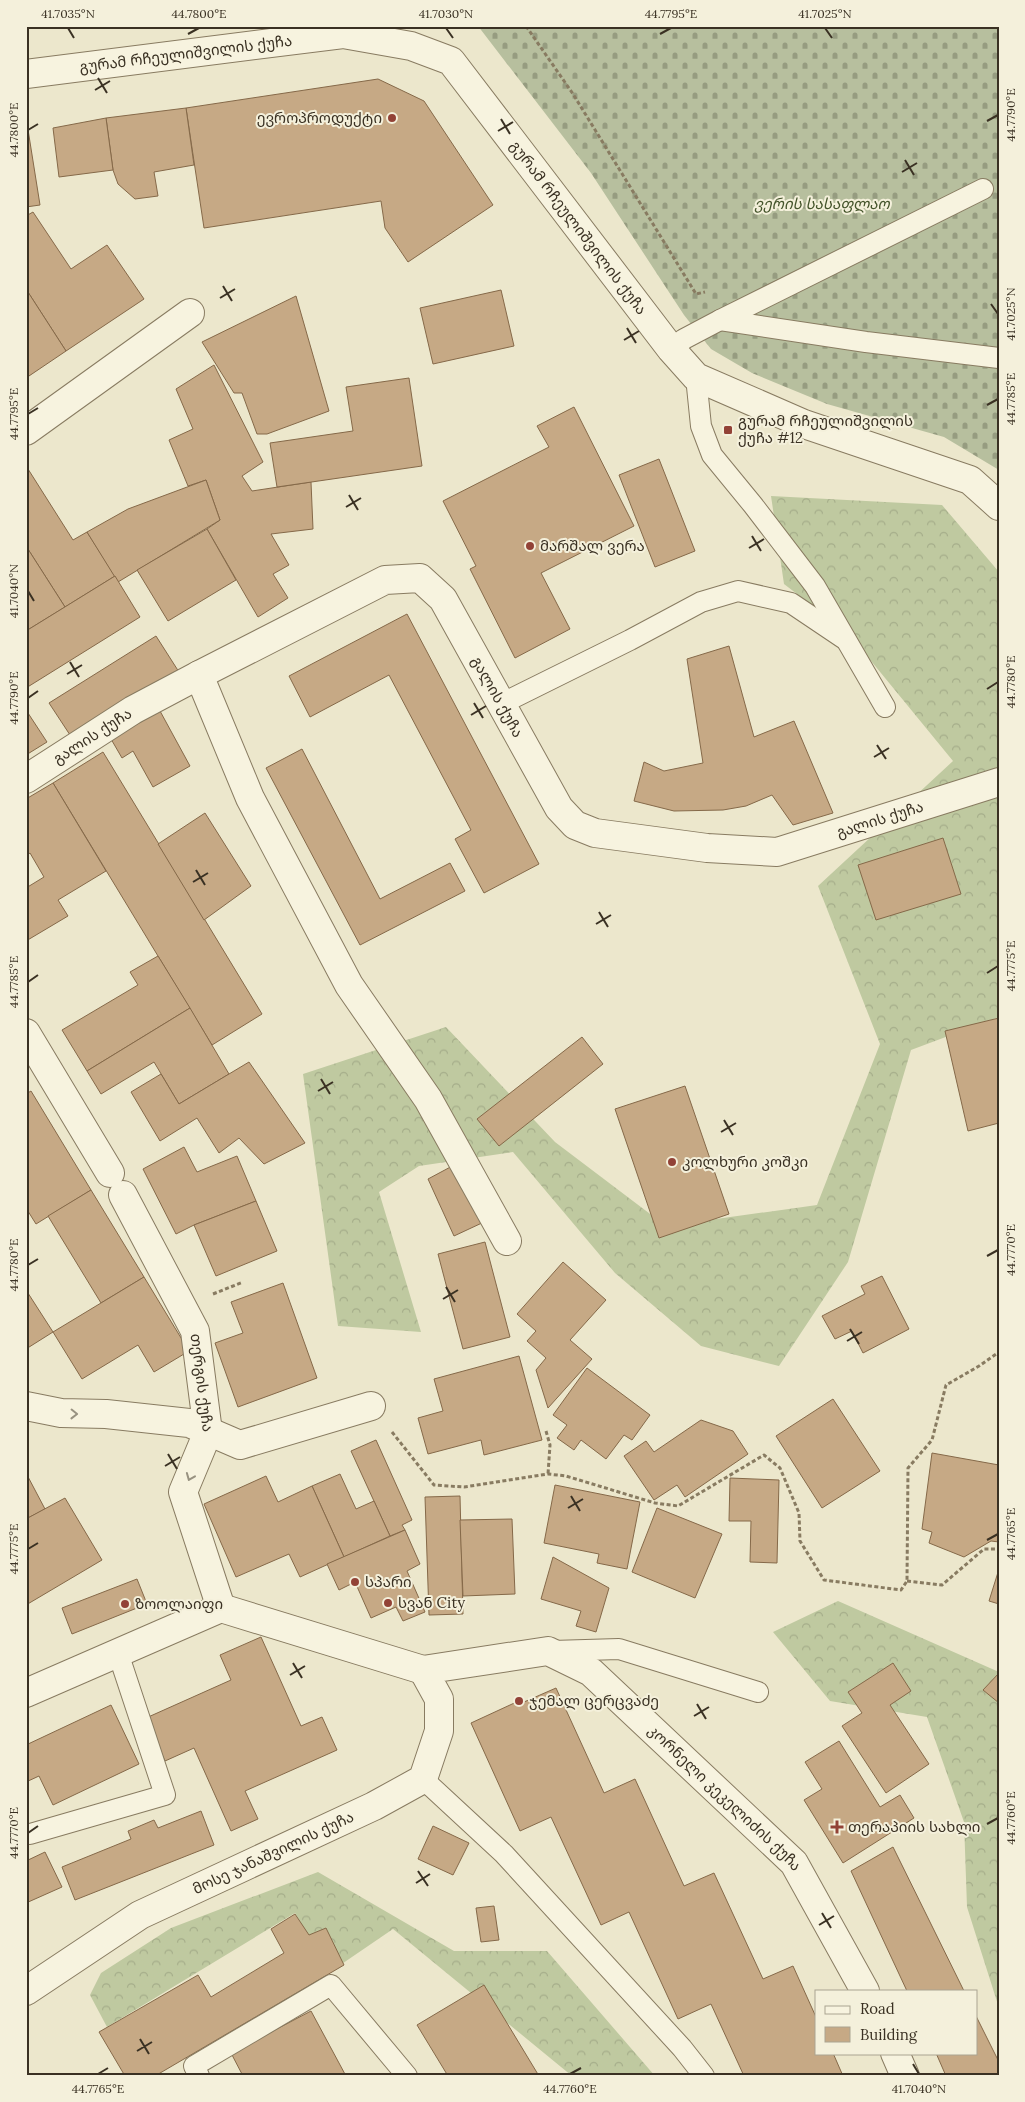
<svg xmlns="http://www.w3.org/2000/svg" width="1025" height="2102" font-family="Lora,'Noto Sans Georgian',serif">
<defs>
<pattern id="forest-crowns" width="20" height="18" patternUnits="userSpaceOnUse" patternTransform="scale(1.25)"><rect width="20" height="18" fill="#bfc9a0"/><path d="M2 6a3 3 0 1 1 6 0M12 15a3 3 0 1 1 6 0" fill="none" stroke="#a5ad8a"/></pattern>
<pattern id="cemetery-stones" width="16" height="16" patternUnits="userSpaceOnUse" patternTransform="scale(1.25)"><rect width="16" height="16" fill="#b7bf9e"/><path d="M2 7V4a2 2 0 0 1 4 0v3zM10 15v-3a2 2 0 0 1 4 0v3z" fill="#969c80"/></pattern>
</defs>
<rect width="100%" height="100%" fill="#ece7cc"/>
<!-- forest -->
<g fill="url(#forest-crowns)">
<path d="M771,496L942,505L999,572V1017L911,1050L848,1262L779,1366L701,1346L615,1273L513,1152L419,1166L379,1192L421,1332L338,1326L303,1074L446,1027L555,1142L666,1226L817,1205L880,1044L818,886L953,761L849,634L784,584Z"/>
<path d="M838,1601L999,1672V2008L967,1907L964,1822L927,1717L830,1701L773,1632Z"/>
<path d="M318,1872L454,1951H547L655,2076H572L393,1929L330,1972L295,1913L107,2027L90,1995L101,1973L171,1928Z"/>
</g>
<!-- cemetery -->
<path fill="url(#cemetery-stones)" d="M478,26H999V470L944,437L827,404L752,373L711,349L684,315L591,173Z"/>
<!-- building -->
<g fill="#c6a985" stroke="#856949">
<path d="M378,79L424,101L493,205L408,262L385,228L381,201L204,228L186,108Z"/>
<path d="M186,108L194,165L154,172L158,196L135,199L118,184L113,170L106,118Z"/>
<path d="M26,117L40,205L26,207Z"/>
<path d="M106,118L113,170L59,177L53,128Z"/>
<path d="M33,212L71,269L107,245L144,299L66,351L26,289V216Z"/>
<path d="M26,289L66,351L26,378Z"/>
<path d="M501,290L514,346L433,364L420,308Z"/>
<path d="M296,296L329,411L267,434H257L242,393H234L202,342Z"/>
<path d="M214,365L263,462L242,476L252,491L311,482L313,529L271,534L289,565L273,574L288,598L258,617L207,529L220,520L206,480L188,486L169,440L193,429L176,389Z"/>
<path d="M409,378L422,466L277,487L270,443L353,431L346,387Z"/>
<path d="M574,407L634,526L541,573L570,629L515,658L470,569L476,566L443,501L549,447L537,426Z"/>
<path d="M659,459L695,551L655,567L619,475Z"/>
<path d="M28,469L73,540L87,532L115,576L65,607L26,546V470Z"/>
<path d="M206,480L220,520L118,582L87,532L128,509Z"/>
<path d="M207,529L236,580L168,621L137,570Z"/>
<path d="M26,546L65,607L26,631Z"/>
<path d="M115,576L140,617L26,688V631Z"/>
<path d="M407,614L539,864L484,893L455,839L471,830L389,675L310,717L289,676Z"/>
<path d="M156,636L179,672L72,738L49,703Z"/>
<path d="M729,646L754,737L794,721L833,813L793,825L772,795L746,806L723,810L674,811L634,801L644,762L664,771L703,763L687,659Z"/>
<path d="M26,710L47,742L26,755Z"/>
<path d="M160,711L190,766L153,787L133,751L122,758L111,739Z"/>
<path d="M302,749L380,899L450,863L465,891L360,945L266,768Z"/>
<path d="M103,752L262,1014L212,1045L53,783Z"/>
<path d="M53,783L106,871L58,900L68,916L26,941V888L44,877L30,853L26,856V799Z"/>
<path d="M205,813L251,886L204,920L158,844Z"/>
<path d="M943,838L961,894L876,920L858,865Z"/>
<path d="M158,956L190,1008L87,1071L62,1030L138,985L130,972Z"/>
<path d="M190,1008L229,1074L179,1104L154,1062L101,1094L87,1071Z"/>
<path d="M999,1018V1123L968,1131L945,1031Z"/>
<path d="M582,1037L603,1064L499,1146L477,1119Z"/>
<path d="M249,1062L305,1143L264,1164L239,1138L219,1153L197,1118L160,1141L131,1092L161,1074L179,1104Z"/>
<path d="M685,1086L729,1214L659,1238L615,1109Z"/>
<path d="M31,1091L91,1190L36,1224L26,1208V1094Z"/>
<path d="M184,1147L197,1172L237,1156L256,1201L194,1225L176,1234L143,1169Z"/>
<path d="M456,1164L484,1222L454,1236L428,1179Z"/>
<path d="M91,1190L144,1277L101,1303L48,1216Z"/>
<path d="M256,1201L277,1251L216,1276L194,1225Z"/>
<path d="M485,1242L510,1337L463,1349L438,1254Z"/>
<path d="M563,1262L606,1300L570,1340L592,1359L548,1408L536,1370L546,1358L527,1341L536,1331L517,1314Z"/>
<path d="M882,1276L909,1329L863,1353L852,1331L835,1339L822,1316L865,1294L861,1286Z"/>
<path d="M144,1277L189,1351L154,1372L138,1345L82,1379L53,1332Z"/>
<path d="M283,1283L317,1378L238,1407L215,1343L243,1333L231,1302Z"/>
<path d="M26,1290L53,1332L26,1349Z"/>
<path d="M519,1356L542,1440L484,1455L481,1440L428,1454L418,1418L443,1411L434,1379Z"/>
<path d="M587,1368L650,1415L632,1440L624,1435L606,1459L581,1440L574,1450L557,1438L567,1425L553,1415Z"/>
<path d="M833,1399L880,1471L822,1508L776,1436Z"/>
<path d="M701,1420L733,1431L748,1454L685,1497L677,1485L654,1500L624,1456L646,1441L654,1452Z"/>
<path d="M376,1440L412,1520L402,1525L405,1530L390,1536L351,1451Z"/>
<path d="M932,1453L999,1465V1542L991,1541L964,1557L929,1543L932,1532L922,1529Z"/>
<path d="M26,1473L45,1509L26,1519Z"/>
<path d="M340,1474L356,1509L374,1501L390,1536L344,1557L312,1486Z"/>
<path d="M266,1476L278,1502L312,1486L344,1557L300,1577L289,1554L236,1577L204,1504Z"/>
<path d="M730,1478L779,1480L777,1563L750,1562L751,1521H729Z"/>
<path d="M555,1485L640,1502L627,1569L597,1563L599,1554L544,1543Z"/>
<path d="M460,1496L463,1614L429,1615L425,1497Z"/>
<path d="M65,1498L102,1560L26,1605V1519Z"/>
<path d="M657,1508L722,1534L695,1598L632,1572Z"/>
<path d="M512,1519L515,1594L463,1596L460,1520Z"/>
<path d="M405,1530L420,1564L407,1571L425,1612L403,1621L396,1607L371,1618L355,1582L339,1590L327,1564Z"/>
<path d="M553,1557L609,1588L596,1632L576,1626L581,1611L541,1599Z"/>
<path d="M999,1569V1604L989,1601Z"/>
<path d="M137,1579L147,1604L72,1634L62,1608Z"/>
<path d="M261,1637L301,1726L322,1717L337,1750L245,1791L258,1819L231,1831L194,1748L165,1761L146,1718L231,1680L220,1655Z"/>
<path d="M893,1663L911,1691L890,1705L929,1764L886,1793L842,1726L862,1713L848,1692Z"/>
<path d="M999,1673V1703L983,1690Z"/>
<path d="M556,1688L604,1793L635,1779L684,1886L714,1873L763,1979L793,1966L816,2017V2053H833L843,2076H744L711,2004L678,2019L629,1912L601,1925L551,1817L520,1831L471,1723L523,1699L524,1702Z"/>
<path d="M111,1705L139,1764L53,1805L39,1776L26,1782V1745Z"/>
<path d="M839,1741L880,1807L900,1795L914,1818L843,1863L804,1800L822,1789L805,1762Z"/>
<path d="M201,1811L214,1845L75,1900L62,1867L131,1839L128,1831L154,1820L158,1828Z"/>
<path d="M433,1826L469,1843L453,1875L418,1859Z"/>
<path d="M893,1847L964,1991H907L851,1871Z"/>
<path d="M45,1852L62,1887L26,1903V1861Z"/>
<path d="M494,1906L499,1940L481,1942L476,1908Z"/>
<path d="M295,1914L309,1935L326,1928L344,1965L155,2076H125L99,2032L198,1975L211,1997L284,1953L271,1929Z"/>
<path d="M484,1985L539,2076H448L417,2025Z"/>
<path d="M311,2011L346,2076H243L231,2053Z"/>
<path d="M976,2016L999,2062V2076H946L936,2053H976Z"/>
</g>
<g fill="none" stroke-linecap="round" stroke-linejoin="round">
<defs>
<g id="service">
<path d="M720,320L866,342L999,358"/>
<path d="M671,349L684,339L720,320L983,189"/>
<path d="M696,377L701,426L712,455L753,505L815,586L885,707"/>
<path d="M501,704L630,640L701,602L738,591L791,603L843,638"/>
<path d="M552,1651L619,1649L758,1692"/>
<path d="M423,1779L504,1854L682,2048L704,2076"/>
<path d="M30,1834L165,1795L118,1653"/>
<path d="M199,2076L194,2066L331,1985L407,2076"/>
</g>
<g id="minor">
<path d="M26,431L190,313"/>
<path d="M199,675L250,798L349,985L428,1099L507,1241"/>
<path id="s1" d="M26,779L133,710L199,675L385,580L420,578L443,599L559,808L575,825L595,833L707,848L777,852L999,782"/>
<path d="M26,1033L110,1173"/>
<path id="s2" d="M123,1195L195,1331L208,1432L183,1492L221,1608"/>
<path d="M26,1406L61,1413L106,1414L189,1423L240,1445L371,1406"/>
<path id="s3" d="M26,1991L140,1915L374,1806L423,1779L439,1731V1699L423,1670L548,1651L591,1672L794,1863L865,1991"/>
<path d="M895,2053L905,2076"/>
</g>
<g id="tertiary">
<path id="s4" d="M26,74L343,34L411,46L451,61L671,349L696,377L804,424L970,480L999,506"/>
<path d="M26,1693L221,1608L423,1670"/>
</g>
</defs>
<!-- service casing -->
<use href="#service" stroke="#887b61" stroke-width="22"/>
<!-- minor casing -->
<use href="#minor" stroke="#887b61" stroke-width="30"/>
<!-- tertiary casing -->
<use href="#tertiary" stroke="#887b61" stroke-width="30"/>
<!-- path -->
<g stroke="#887b61" stroke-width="3" stroke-dasharray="4 2.5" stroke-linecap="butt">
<path d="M526,26L573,94L696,294L705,292"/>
<path d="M213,1294L243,1282"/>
<path d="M546,1431L550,1445L548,1474"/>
<path d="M392,1432L434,1485L464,1487L548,1474L566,1476L655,1503L678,1506L764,1455L780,1468L799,1513L800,1541L824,1580L901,1590L907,1581L908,1468L932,1440L946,1385L979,1366L999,1352"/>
<path d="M907,1581L942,1585L984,1549H999"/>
</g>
<!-- service -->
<use href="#service" stroke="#f7f3df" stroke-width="20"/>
<!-- minor -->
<use href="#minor" stroke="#f7f3df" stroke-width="28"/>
<!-- tertiary -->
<use href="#tertiary" stroke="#f7f3df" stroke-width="28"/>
</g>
<!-- one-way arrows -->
<defs><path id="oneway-chevron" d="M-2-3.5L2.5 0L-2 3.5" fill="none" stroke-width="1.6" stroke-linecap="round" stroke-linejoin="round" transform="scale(1.25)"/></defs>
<g stroke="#989281">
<use href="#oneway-chevron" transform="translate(74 1414) rotate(1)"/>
<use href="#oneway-chevron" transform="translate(190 1477) rotate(112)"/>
</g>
<!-- ticks -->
<path fill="none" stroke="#3a3123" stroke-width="2" d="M68,28L74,38M446,28L453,38M825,28L832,38M188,34L199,28M660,34L671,28M98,78L107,93M95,90L110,81M501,119L510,134M987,121L998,115M28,130L38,124M498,131L513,122M905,160L914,175M902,172L917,163M223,286L232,301M220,298L235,289M991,304L998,314M627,328L636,343M624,340L639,331M987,405L998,399M28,414L38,408M349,495L358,510M346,507L361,498M752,536L761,551M749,548L764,539M28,591L34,601M70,662L79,677M67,674L82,665M987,689L998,682M28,698L38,691M474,703L483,718M471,715L486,706M877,745L886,759M874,757L889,748M196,870L205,885M193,882L208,873M599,912L608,927M596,924L611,915M987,973L998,966M28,982L38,975M321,1079L330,1094M318,1091L333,1082M724,1120L733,1135M721,1132L736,1123M987,1256L998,1250M28,1265L38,1259M446,1287L455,1302M443,1299L458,1290M850,1329L859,1344M847,1341L862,1332M168,1454L177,1469M165,1466L180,1457M571,1496L580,1511M568,1508L583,1499M987,1540L998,1534M28,1549L38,1543M293,1663L302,1678M290,1675L305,1666M697,1704L706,1719M694,1716L709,1707M987,1824L998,1818M28,1833L38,1826M418,1871L428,1886M416,1883L430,1874M822,1913L831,1928M819,1925L834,1916M140,2039L149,2054M137,2051L152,2042M913,2064L919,2074M98,2074L108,2068M570,2074L581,2068"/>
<!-- markers -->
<g fill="#924236" stroke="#f4f0db" stroke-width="2">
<circle cx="392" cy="118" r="5"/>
<rect x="723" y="425" width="10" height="10" rx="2.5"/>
<circle cx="530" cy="546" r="5"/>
<circle cx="672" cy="1162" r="5"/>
<circle cx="355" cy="1582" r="5"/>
<circle cx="388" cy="1603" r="5"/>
<circle cx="125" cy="1604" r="5"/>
<circle cx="519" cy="1701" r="5"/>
<path d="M834.5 1819.5h5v5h5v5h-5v5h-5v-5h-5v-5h5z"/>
</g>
<g text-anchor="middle" stroke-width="4" stroke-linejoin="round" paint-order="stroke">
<!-- street labels -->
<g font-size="15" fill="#3a3123" stroke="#f4f0db">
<text dy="5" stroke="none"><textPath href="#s4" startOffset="161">გურამ რჩეულიშვილის ქუჩა</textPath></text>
<text dy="5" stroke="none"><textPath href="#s4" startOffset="641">გურამ რჩეულიშვილის ქუჩა</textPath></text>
<text dy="5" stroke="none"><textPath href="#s1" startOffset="589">გალის ქუჩა</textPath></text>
<text dy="5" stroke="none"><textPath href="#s1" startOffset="79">გალის ქუჩა</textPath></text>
<text dy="5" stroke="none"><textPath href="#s1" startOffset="1052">გალის ქუჩა</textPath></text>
<text dy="5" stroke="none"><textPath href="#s2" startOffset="206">თერგის ქუჩა</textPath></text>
<text dy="5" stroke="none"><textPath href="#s3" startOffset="925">კორნელი კეკელიძის ქუჩა</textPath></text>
<text dy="5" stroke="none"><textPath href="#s3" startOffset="284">მოსე ჯანაშვილის ქუჩა</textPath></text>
</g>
<!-- poi labels -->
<g font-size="15" fill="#3a3123" stroke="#f4f0db" text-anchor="start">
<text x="382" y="123" text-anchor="end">ევროპროდუქტი</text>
<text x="738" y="426">გურამ რჩეულიშვილის<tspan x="738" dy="17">ქუჩა #12</tspan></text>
<text x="540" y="551">მარშალ ვერა</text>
<text x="682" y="1167">კოლხური კოშკი</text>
<text x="365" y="1587">სპარი</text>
<text x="398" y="1608">სვან City</text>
<text x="135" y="1609">ზოოლაიფი</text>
<text x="529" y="1706">ჯემალ ცერცვაძე</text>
<text x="848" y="1832">თერაპიის სახლი</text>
</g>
<!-- park labels -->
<g font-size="15" font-style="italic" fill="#44542b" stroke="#f4f0db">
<text x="822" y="209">ვერის სასაფლაო</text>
</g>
</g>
<!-- border -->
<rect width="1025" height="2102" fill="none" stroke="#f4f0db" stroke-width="55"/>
<!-- legend -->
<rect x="815" y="1990" width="162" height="65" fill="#f4f0db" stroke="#aaa491"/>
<rect x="825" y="2006" width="25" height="8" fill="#f7f3df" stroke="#aaa491"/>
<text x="860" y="2014" font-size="15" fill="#3a3123">Road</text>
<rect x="825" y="2027" width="25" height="15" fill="#c6a985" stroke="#aaa491"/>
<text x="860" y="2040" font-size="15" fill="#3a3123">Building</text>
<rect x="28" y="28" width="970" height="2046" fill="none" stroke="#3a3123" stroke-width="2"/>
<g font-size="12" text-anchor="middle" fill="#3a3123">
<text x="68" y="18">41.7035°N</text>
<text x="199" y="18">44.7800°E</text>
<text x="446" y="18">41.7030°N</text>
<text x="671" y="18">44.7795°E</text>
<text x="825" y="18">41.7025°N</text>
<text transform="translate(1011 115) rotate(-90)" y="4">44.7790°E</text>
<text transform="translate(14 130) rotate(-90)" y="4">44.7800°E</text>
<text transform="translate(1011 314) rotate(-90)" y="4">41.7025°N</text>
<text transform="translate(1011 399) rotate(-90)" y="4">44.7785°E</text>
<text transform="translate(14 414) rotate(-90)" y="4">44.7795°E</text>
<text transform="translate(14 591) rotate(-90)" y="4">41.7040°N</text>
<text transform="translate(1011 682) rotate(-90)" y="4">44.7780°E</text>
<text transform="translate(14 698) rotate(-90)" y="4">44.7790°E</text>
<text transform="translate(1011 966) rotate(-90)" y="4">44.7775°E</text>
<text transform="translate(14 982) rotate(-90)" y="4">44.7785°E</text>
<text transform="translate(1011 1250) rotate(-90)" y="4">44.7770°E</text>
<text transform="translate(14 1265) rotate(-90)" y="4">44.7780°E</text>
<text transform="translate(1011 1534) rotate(-90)" y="4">44.7765°E</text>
<text transform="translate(14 1549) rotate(-90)" y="4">44.7775°E</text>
<text transform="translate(1011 1818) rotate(-90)" y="4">44.7760°E</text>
<text transform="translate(14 1833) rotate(-90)" y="4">44.7770°E</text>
<text x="98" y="2093">44.7765°E</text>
<text x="570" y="2093">44.7760°E</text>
<text x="919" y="2093">41.7040°N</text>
</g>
</svg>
